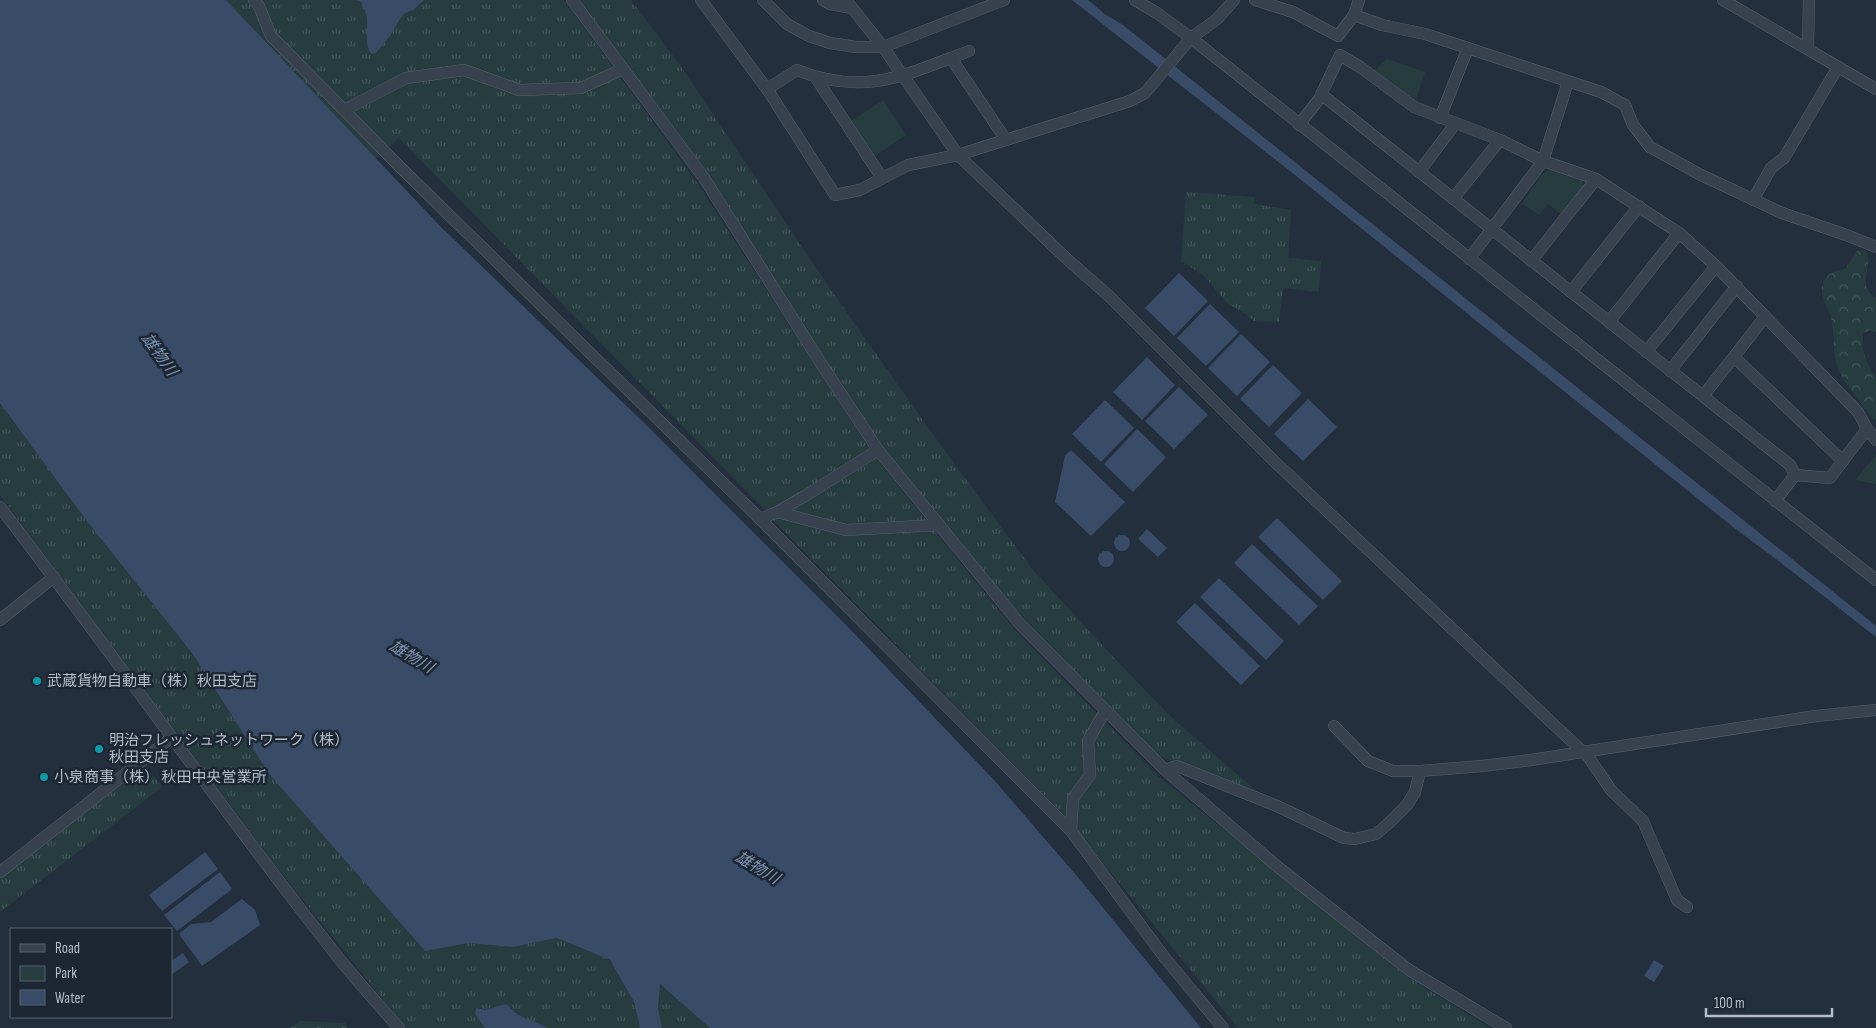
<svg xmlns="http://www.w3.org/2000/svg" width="1876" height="1028" font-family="'Sofia Sans Condensed','Noto Sans JP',sans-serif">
<defs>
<pattern id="grass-tufts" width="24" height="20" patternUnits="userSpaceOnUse" patternTransform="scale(1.25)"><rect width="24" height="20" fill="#263c3f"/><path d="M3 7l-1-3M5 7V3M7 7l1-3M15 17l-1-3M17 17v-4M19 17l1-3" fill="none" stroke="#435659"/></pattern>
<pattern id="forest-crowns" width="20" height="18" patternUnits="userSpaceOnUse" patternTransform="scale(1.25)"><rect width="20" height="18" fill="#263c3f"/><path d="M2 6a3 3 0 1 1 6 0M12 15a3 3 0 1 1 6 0" fill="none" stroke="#435659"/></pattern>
</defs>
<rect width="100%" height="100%" fill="#242f3e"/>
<!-- grass -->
<g fill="url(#grass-tufts)">
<path d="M226,0H564L698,184L872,453L1014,629L1159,777L1406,976L1490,1028H1238L1064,815L775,522L764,509L399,138L376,159Z"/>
<path d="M577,0H631L680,65L835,296L942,447L1033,570L1117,661L1172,718L1266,799L1157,755L1040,637L962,548L881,449Z"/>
<path d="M1186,192L1255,197L1254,204L1291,210L1288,258L1321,261L1319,292L1283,288L1279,322L1254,321L1246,314L1228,304L1203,275L1181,261Z"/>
<path d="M0,402L192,653L269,774L425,951L469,943L513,947L557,938L610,960L634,1002L640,1028H406L271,860L0,495Z"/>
<path d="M145,766L162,787L0,912V879Z"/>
<path d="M660,984L709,1025L710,1028H662L658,1008Z"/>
</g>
<!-- forest -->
<g fill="url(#forest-crowns)">
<path d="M1865,250C1876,267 1854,283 1876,298V332L1870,330L1863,333C1861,348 1866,365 1876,377V419H1873C1862,404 1847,388 1839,371C1832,356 1835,337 1832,321C1830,308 1817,295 1824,281C1828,272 1838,271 1846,268L1857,251Z"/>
<path d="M300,1021L345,1023L348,1028H289Z"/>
</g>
<!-- park -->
<g fill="#263c3f">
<path d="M1387,59L1425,72L1415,103L1374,71Z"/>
<path d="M883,100L906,135L875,156L851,121Z"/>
<path d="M1549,170L1582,181L1584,189L1562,215L1548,204L1539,215L1522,203L1543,173Z"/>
<path d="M1876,455V484L1855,480Z"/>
</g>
<!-- water -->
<g fill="#394c67">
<path d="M0,0H226L439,225L641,420L847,626L994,780L1082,882L1201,1028H710L660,984L658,1008L662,1028H640L634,1002L610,960L557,938L513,947L469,943L425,951L269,774L192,653L86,520L0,403Z"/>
<path d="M356,0H424L413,10L405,13L400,19L390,36L376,53L371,54C364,44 368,32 367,21C367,14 364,8 361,2Z"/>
<path d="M1072,0H1088L1106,15L1123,25L1876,626V637L1780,562L1733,527L1290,171Z"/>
<path d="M1179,273L1208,301L1174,336L1145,308Z"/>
<path d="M1210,304L1239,332L1206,366L1177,338Z"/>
<path d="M1241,334L1270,362L1237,396L1208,368Z"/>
<path d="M1147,357L1175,385L1142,420L1113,392Z"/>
<path d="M1273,365L1302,393L1269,427L1240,399Z"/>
<path d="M1179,387L1208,415L1174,449L1145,421Z"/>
<path d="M1308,399L1337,427L1303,461L1274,434Z"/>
<path d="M1105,400L1134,428L1101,462L1072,434Z"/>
<path d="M1137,429L1166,457L1133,492L1104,464Z"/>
<path d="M1071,450L1125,502L1091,536L1055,502L1065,456Z"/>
<path d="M1277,518L1342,581L1323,600L1258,537Z"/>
<path d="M1147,529L1167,548L1158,557L1138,539Z"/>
<circle cx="1122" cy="543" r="8"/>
<path d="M1252,544L1318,606L1299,625L1234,563Z"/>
<circle cx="1106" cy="559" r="8"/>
<path d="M1219,578L1284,641L1266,660L1200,597Z"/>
<path d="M1195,603L1260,666L1241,685L1176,622Z"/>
<path d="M205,852L218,869L162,911L149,895Z"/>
<path d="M220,872L232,889L177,931L164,915Z"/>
<path d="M242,899L255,910L260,925L202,966L179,934L191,924L211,922Z"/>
<path d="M183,953L189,962L171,975V961Z"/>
<path d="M1654,960L1664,966L1654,982L1644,976Z"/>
<path d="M506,1004L518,1015L549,1028H485L475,1014L476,1008L485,1010Z"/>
</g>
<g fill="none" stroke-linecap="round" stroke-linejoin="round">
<defs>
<g id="minor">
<path d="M254,0L259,6L271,36L401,168L760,519L1071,831L1165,958L1223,1028"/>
<path d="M572,0L704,178L824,368L878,450L1019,623L1165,770L1278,867L1409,970L1506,1028"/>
<path d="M701,0L767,89L835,195L860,190L908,165L958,155L1130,101L1145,93L1191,38L1217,19L1234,0"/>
<path d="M763,0L787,24L809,36L830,43L856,47H883L1004,0"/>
<path d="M823,0L830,4L852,8"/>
<path d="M846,0L883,47L958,155L1069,261L1108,295L1274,461L1583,752"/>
<path d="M1135,0L1157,13L1191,38L1876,580"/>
<path d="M1255,0L1293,12L1338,36L1354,15L1359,0"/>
<path d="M1723,0L1876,89"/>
<path d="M1354,15L1382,25L1425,34L1601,92L1625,105L1633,125L1650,147L1699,174L1782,213L1849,236L1876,247"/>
<path d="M1808,48L1809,0"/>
<path d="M951,58L1006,140"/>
<path d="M816,78L882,178"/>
<path d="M767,89L797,70C865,97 905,75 969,51"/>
<path d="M1321,94L1790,465L1795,475"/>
<path d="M344,110L406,78L464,70L519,90L581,88L623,69"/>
<path d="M1440,118L1468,48"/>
<path d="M1299,125L1319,99L1340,55L1360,67L1414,107L1500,140L1543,161L1596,179L1679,233L1716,266L1858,412L1867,429L1876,440"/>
<path d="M1419,172L1455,124"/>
<path d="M1453,199L1500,140"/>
<path d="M1753,200L1771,168L1784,158L1838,67"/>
<path d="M1469,259L1543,161L1568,82"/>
<path d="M1531,261L1596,179"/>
<path d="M1571,292L1639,206"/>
<path d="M1609,322L1679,233"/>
<path d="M1646,352L1716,266"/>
<path d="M1734,357L1843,461"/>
<path d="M1670,371L1737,286"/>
<path d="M1703,396L1765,317"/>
<path d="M1775,501L1795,475L1830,478L1867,429"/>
<path d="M0,507C114,655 221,809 337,956C357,981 378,1004 399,1028"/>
<path d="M777,512L805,496L878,450"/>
<path d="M760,519L777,512L846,530L939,525"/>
<path d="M0,620L54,577"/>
<path d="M1334,726L1368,761L1393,771H1420L1482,766L1531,760L1816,716L1876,710"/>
<path d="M1585,752L1611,790L1643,821L1677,900L1687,907"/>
<path d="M1165,770L1177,766L1277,806L1344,838L1355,839L1376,834L1389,823L1407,805L1415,792L1420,771"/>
<path d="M1071,831L1073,798L1090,775L1088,741L1105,711"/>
<path d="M0,872L171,738"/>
</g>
</defs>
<!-- minor casing -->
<use href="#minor" stroke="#565f6c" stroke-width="12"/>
<!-- minor -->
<use href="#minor" stroke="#38414e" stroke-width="11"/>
</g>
<!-- markers -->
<g fill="#0f9aa8" stroke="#1d2633" stroke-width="2">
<circle cx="37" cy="681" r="5"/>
<circle cx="99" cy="749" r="5"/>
<circle cx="44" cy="777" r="5"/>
</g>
<g text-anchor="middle" stroke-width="5" stroke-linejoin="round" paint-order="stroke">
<!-- poi labels -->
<g font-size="15" fill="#b4bcc9" stroke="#1d2633" text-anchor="start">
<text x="47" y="686">武蔵貨物自動車（株）秋田支店</text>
<text x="109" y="745">明治フレッシュネットワーク（株）<tspan x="109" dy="17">秋田支店</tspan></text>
<text x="54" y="782">小泉商事（株） 秋田中央営業所</text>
</g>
<!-- water labels -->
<g font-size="16" font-style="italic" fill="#7c92b1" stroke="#1d2633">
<text transform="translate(160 354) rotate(54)" y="6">雄物川</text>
<text transform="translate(412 656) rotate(31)" y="6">雄物川</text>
<text transform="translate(758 867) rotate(31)" y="6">雄物川</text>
</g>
</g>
<!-- legend -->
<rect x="10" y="928" width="162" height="90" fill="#1d2633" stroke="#59626f"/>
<rect x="20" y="944" width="25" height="8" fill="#38414e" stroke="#59626f"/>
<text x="55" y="953" font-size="15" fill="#b4bcc9">Road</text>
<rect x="20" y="966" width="25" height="15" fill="#263c3f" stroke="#59626f"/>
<text x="55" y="978" font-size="15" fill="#b4bcc9">Park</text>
<rect x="20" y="990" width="25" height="15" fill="#394c67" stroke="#59626f"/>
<text x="55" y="1003" font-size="15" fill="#b4bcc9">Water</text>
<!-- scale -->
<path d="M1706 1008v8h126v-8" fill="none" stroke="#b4bcc9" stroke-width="2.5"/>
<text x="1714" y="1008" font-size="15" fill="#b4bcc9" stroke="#1d2633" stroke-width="4" paint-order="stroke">100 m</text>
</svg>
